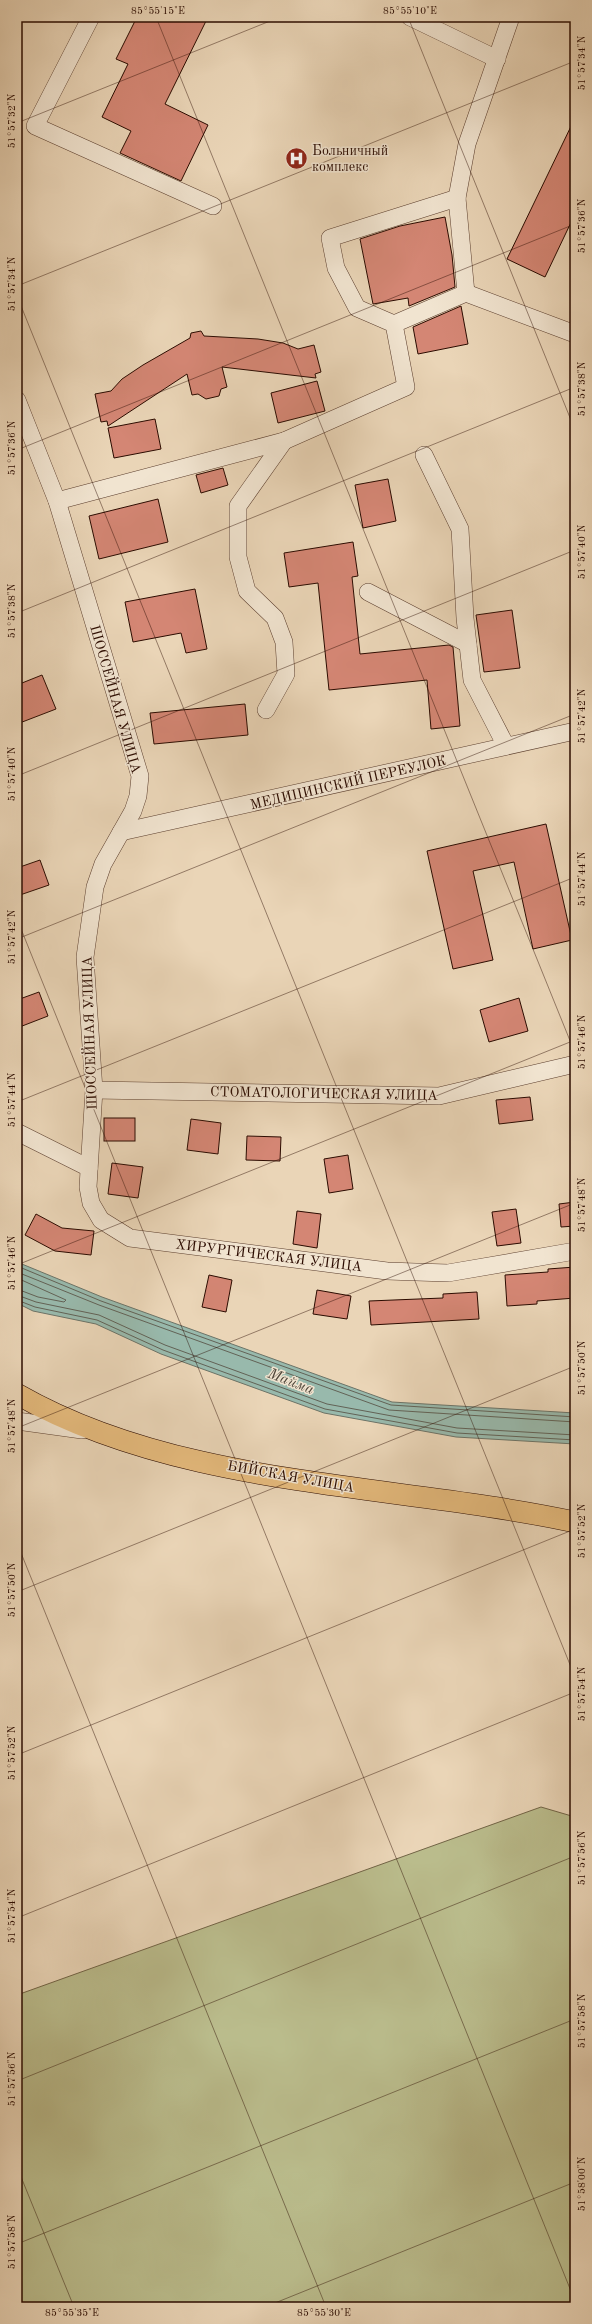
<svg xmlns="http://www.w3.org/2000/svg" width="592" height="2324" font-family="'Old Standard TT',serif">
<rect width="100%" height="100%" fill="#ead5b7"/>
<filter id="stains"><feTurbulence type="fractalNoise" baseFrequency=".005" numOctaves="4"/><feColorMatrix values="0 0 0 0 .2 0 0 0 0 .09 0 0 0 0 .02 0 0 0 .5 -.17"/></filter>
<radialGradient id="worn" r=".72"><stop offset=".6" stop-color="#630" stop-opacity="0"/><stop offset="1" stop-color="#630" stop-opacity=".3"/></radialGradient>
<!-- green -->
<path fill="#babc8c" stroke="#726446" d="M541,1807L575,1817V2307H17V1995Z"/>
<!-- water -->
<path fill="#98b9ac" stroke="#6c7367" d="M17,1262L102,1297L392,1402L575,1413V1444L456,1437L324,1413L161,1354L96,1324L33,1311L17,1303Z"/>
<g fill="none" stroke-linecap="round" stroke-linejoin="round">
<!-- shore -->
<g stroke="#626256" stroke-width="1">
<path d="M17,1266L101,1301L391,1405L575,1417"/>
<path d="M17,1272L99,1305L389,1410L575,1422"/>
<path d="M17,1278L66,1300L64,1302L38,1297L17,1289"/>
<path d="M17,1295L36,1302L99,1315L165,1345L327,1404L457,1428L575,1435"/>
<path d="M17,1300L35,1307L97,1320L163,1350L325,1409L457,1433L575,1440"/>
</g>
</g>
<!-- building -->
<g fill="#d48674" stroke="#2b0b00">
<path d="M137,17H208L165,104L208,125L181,181L120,153L131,131L102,117L128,64L116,59Z"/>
<path d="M575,118V214L545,277L507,259Z"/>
<path d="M445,217L452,255L455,287L409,306L408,298L373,304L360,239L400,226Z"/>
<path d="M461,306L468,344L418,354L413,327Z"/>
<path d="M201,331L204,336L258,339L283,343L298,349L314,345L321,372L315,374L316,378L222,367L227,387L221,389L219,396L206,399L198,394L192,395L187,374L108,426L107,421L101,422L95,394L111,391L122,379L143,365L190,338L191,333Z"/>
<path d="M317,381L325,411L278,423L271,393Z"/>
<path d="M155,419L161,449L114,458L108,428Z"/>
<path d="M223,468L228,485L201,493L196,475Z"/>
<path d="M388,479L396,521L363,528L355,485Z"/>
<path d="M158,499L168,542L99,559L89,516Z"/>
<path d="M353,542L358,576L352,577L360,654L449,645L453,647L460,726L431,729L427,680L329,690L318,583L289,587L284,553Z"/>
<path d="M195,589L207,649L186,653L181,633L133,642L125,602Z"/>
<path d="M512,610L520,668L484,672L476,615Z"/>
<path d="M42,675L56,709L17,724V685Z"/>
<path d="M245,704L248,735L154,744L150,713Z"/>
<path d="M546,824L572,940L533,949L514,862L473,871L493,960L453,969L427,851Z"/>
<path d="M40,860L49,885L17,896V868Z"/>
<path d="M39,992L48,1016L17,1028V1000Z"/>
<path d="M519,998L528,1031L489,1042L480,1010Z"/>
<path d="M530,1097L533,1120L499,1124L496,1100Z"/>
<rect x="104" y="1118" width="31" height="23"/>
<path d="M191,1119L221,1123L218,1154L187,1150Z"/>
<path d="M247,1136L281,1137L280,1161L246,1160Z"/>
<path d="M348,1155L353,1189L329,1193L324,1159Z"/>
<path d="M112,1163L143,1167L138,1198L108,1194Z"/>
<path d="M575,1202V1226L561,1227L559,1204Z"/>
<path d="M516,1209L521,1243L497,1246L492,1212Z"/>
<path d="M297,1211L321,1214L317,1248L293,1244Z"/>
<path d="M36,1214L62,1228L94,1231L91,1255L55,1251L25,1235Z"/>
<path d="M575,1267V1298L537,1301V1304L507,1306L505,1275L548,1272V1269Z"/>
<path d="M209,1275L232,1280L226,1312L202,1307Z"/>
<path d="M317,1290L351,1296L347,1319L313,1314Z"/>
<path d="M477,1292L479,1319L371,1325L369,1301L443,1298V1294Z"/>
</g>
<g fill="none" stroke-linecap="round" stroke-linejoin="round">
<defs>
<g id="minor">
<path d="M91,17L35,126L213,206"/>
<path d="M410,17L497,59"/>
<path d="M457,198L467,144L511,17"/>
<path d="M466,293L575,334"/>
<path d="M17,400L57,501L140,776L138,796L133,811L103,864L95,887L85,957L94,1090L88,1187L91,1203L101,1220L130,1238L387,1271L416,1272L448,1273L575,1251"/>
<path d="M424,455L460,529L465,618L472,680L506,746"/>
<path d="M57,501L284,441L406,387L394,324L357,308L336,268L330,238L457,198L466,293L394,324"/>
<path d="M368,592L468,644"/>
<path d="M266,710L286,674L284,642L275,618L247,591L238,557V506L284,441"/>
<path d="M121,832L575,731"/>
<path d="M94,1090L439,1096L575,1064"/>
<path d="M17,1132L89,1168"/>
<path d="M17,1421L82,1430"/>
</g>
<path id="major" d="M17,1394C181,1488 394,1483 575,1522"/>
</defs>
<!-- minor casing -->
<use href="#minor" stroke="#5b3e2e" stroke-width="18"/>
<!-- major casing -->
<use href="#major" stroke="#2b0b00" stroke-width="22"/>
<!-- minor -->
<use href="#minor" stroke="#f1e4d0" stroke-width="17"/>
<!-- major -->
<use href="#major" stroke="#e5ba7c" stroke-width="21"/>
</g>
<!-- ticks -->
<path fill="none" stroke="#2b0b00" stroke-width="1" stroke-opacity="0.45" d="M156,17L575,1053M408,17L575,430M17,123L280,17M17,286L575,61M17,296L575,1677M17,450L575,224M17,613L575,387M17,776L575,550M17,919L575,2301M17,939L575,714M17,1102L575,877M17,1265L575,1040M17,1428L575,1203M17,1543L326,2307M17,1592L575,1366M17,1755L575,1529M17,1918L575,1692M17,2081L575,1856M17,2167L74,2307M17,2244L575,2019M265,2307L575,2182"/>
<!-- icons -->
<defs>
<symbol id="hospital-disc" viewBox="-11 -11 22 22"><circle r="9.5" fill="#8f2418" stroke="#f1e4d0"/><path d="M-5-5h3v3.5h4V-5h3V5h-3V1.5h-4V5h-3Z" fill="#fff"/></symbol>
</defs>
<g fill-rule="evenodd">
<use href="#hospital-disc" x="284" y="146" width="25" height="25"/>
</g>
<g text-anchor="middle" stroke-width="3" stroke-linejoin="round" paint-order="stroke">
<!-- poi labels -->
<g font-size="14" fill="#2b0b00" stroke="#f1e4d0" text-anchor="start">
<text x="312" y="155">Больничный<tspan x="312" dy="16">комплекс</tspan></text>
</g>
<!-- street labels -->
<g font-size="14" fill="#2b0b00" stroke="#f1e4d0">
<text transform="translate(116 699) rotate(74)" y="5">ШОССЕЙНАЯ УЛИЦА</text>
<text transform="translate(348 782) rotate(-13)" y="5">МЕДИЦИНСКИЙ ПЕРЕУЛОК</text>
<text transform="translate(89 1033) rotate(-92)" y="5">ШОССЕЙНАЯ УЛИЦА</text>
<text transform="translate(324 1093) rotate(1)" y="5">СТОМАТОЛОГИЧЕСКАЯ УЛИЦА</text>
<text transform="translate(269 1255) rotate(7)" y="5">ХИРУРГИЧЕСКАЯ УЛИЦА</text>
<text transform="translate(291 1476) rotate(10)" y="5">БИЙСКАЯ УЛИЦА</text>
</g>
<!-- water labels -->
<g font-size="15" font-style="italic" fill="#51483c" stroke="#f1e4d0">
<text transform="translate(291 1381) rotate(21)" y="5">Майма</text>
</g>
</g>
<!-- margin -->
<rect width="592" height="2324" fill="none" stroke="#ead5b7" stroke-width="44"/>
<rect x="22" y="22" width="548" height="2280" fill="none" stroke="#2b0b00" stroke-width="1.5"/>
<g font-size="10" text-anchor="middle" fill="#2b0b00">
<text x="158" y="14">85°55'15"E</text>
<text x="410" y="14">85°55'10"E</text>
<text transform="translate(581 63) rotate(-90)" y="4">51°57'34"N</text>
<text transform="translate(11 121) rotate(-90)" y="4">51°57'32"N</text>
<text transform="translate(581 226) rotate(-90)" y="4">51°57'36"N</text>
<text transform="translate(11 284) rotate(-90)" y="4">51°57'34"N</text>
<text transform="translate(581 389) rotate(-90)" y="4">51°57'38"N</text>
<text transform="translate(11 448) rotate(-90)" y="4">51°57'36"N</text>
<text transform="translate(581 552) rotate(-90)" y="4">51°57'40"N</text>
<text transform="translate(11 611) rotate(-90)" y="4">51°57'38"N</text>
<text transform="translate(581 716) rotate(-90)" y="4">51°57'42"N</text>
<text transform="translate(11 774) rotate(-90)" y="4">51°57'40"N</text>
<text transform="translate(581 879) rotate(-90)" y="4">51°57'44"N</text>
<text transform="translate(11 937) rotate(-90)" y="4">51°57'42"N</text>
<text transform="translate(581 1042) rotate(-90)" y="4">51°57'46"N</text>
<text transform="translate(11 1100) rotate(-90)" y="4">51°57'44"N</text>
<text transform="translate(581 1205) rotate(-90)" y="4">51°57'48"N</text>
<text transform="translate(11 1263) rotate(-90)" y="4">51°57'46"N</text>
<text transform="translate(581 1368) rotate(-90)" y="4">51°57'50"N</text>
<text transform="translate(11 1426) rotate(-90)" y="4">51°57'48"N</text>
<text transform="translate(581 1531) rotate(-90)" y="4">51°57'52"N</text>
<text transform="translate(11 1590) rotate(-90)" y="4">51°57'50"N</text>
<text transform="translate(581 1694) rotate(-90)" y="4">51°57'54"N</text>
<text transform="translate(11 1753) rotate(-90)" y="4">51°57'52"N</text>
<text transform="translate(581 1858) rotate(-90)" y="4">51°57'56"N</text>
<text transform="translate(11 1916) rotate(-90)" y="4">51°57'54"N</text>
<text transform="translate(581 2021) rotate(-90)" y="4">51°57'58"N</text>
<text transform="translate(11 2079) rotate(-90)" y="4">51°57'56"N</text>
<text transform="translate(581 2184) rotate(-90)" y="4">51°58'00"N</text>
<text transform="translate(11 2242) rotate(-90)" y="4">51°57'58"N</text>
<text x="72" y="2316">85°55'35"E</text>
<text x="324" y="2316">85°55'30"E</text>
</g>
<rect width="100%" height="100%" filter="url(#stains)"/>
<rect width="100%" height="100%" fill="url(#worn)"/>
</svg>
